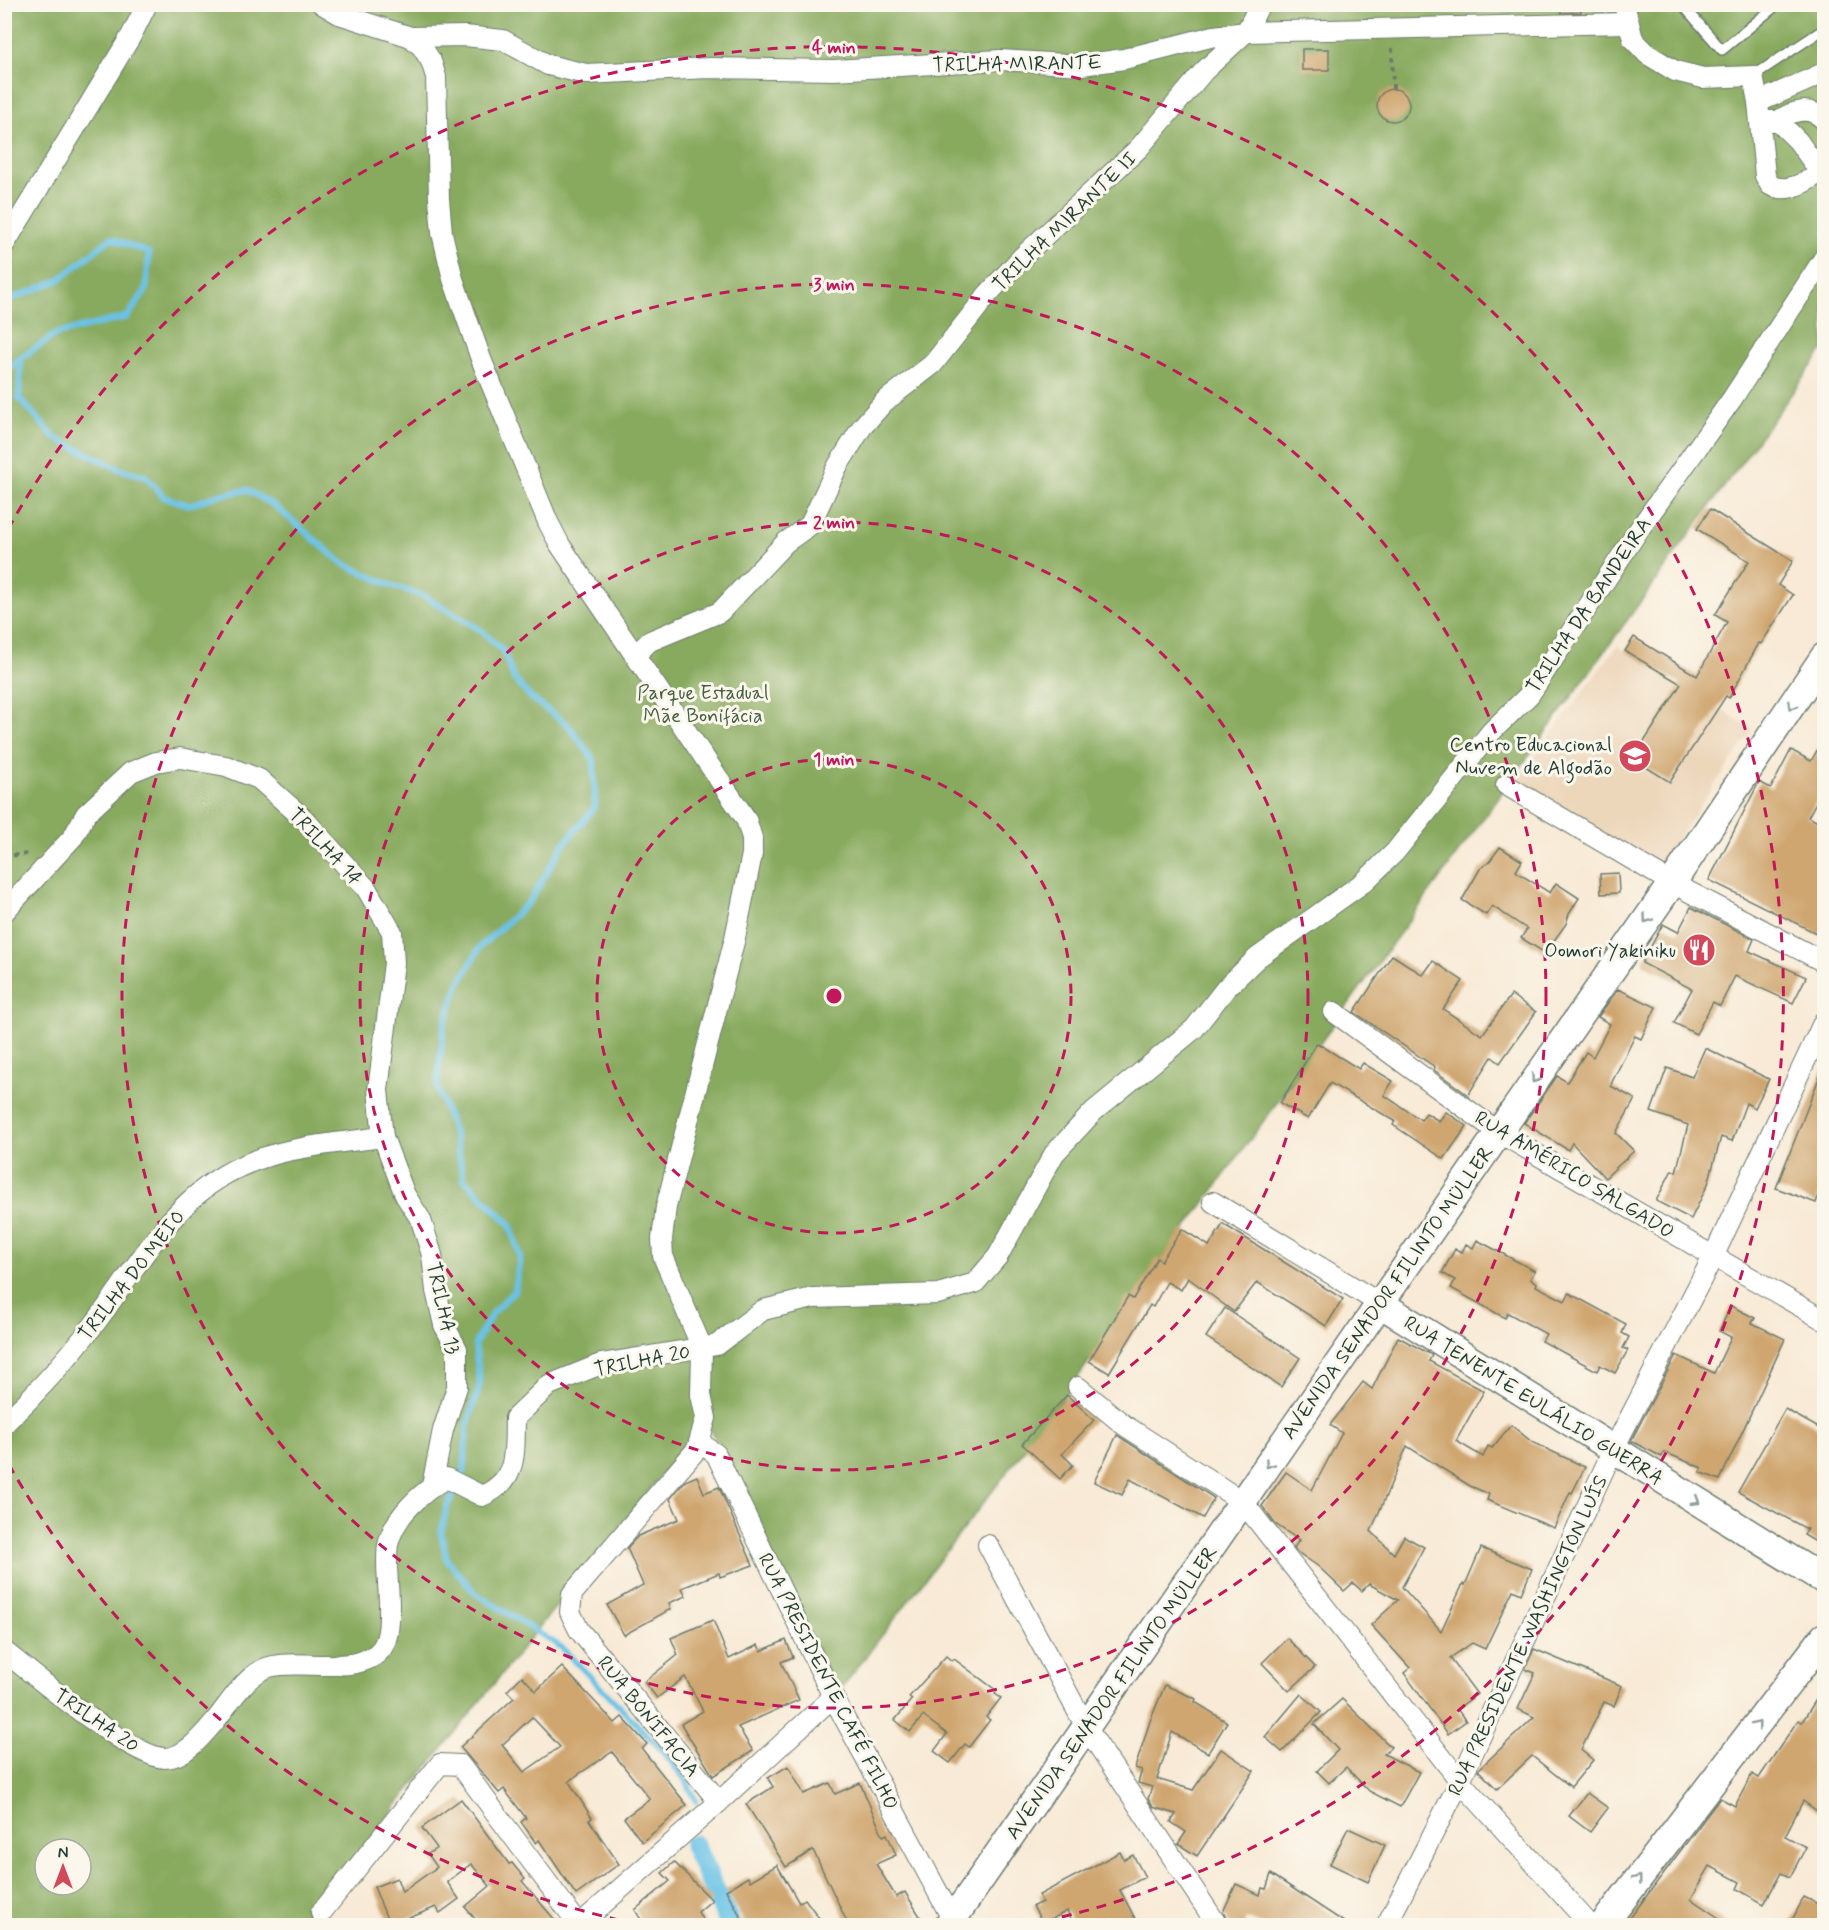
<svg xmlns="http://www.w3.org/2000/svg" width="1829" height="1930" font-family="Mynerve,sans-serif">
<rect width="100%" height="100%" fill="#fbf7ec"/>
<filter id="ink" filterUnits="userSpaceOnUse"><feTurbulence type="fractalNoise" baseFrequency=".0167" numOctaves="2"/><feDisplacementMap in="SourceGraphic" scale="12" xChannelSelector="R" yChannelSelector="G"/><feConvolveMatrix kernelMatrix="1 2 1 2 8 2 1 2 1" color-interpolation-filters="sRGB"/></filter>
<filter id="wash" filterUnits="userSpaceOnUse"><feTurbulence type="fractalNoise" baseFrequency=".008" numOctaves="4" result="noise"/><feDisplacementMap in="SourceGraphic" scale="24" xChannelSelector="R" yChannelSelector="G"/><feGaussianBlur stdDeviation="1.35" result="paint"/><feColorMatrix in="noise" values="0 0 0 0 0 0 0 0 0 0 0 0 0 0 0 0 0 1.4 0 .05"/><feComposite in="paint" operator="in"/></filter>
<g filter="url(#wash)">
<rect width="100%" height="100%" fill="#f8ead6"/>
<!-- built -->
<path fill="#edd7bb" d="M1617,646L1753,729L1656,870L1516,782Z"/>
<!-- forest -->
<path fill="#88aa5f" stroke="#54744a" stroke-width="1.5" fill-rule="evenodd" d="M5,5H1824V349L1043,1425L838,1693L706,1419L309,1915L316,1925L5,1926ZM45,1849H81V1885H45Z"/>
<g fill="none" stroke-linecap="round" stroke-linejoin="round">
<!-- stream -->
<g stroke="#69c2e7" stroke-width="6">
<path d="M4,302L59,280L111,238L149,253L146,290L127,317L56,334L21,358L19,398L55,438L119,469L145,476L164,497L189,505L219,495L247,490L275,506L342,563L390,585L424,596L482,631L503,651L514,679L532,699L568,725L594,760L595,807L563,845L530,901L480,947L459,984L444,1025L437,1086L454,1133L464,1179L510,1224L520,1256L515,1290L493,1312L475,1344L480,1384L467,1427L464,1472L447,1506L441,1533L447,1560L475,1593L561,1647L662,1750L687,1783L696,1801"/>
<path d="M4,373L21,358"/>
</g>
<!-- canal -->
<path stroke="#69c2e7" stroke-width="21" d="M694,1845L731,1926"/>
</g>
<g id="blocks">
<!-- building -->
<g fill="#cfa66f" fill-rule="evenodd">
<path d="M1561,4H1581V12L1561,13Z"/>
<rect x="1302" y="49" width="27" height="21"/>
<circle cx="1393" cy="105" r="16"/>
<path d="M1710,509L1793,561L1778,585L1793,595L1761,644L1759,643L1729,698L1726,696L1670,782L1633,759L1681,684L1625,651L1634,637L1697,676L1727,622L1715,615L1749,561L1697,529Z"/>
<path d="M1824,738V788L1808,817L1824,825V937L1709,880L1759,782L1771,788L1791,750L1811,761Z"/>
<path d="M1500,847L1522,861L1516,871L1521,875L1550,893L1556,883L1579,898L1569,914L1566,924L1545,953L1521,938L1527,929L1521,925L1492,906L1486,915L1462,900L1480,869L1489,862Z"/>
<path d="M1618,873L1619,893L1601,894L1600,874Z"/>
<path d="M1691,907L1754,939L1749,951L1806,977L1793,1003L1735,976L1720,1006L1713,1002L1696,1034L1674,1023L1692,989L1642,963L1663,924L1678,932Z"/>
<path d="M1392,955L1423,975L1433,961L1463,981L1443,1009L1482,1035L1511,995L1536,1012L1500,1063L1492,1057L1468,1095L1434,1070L1435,1067L1354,1012Z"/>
<path d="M1618,989L1656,1007L1641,1039L1635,1036L1612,1082L1611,1086L1635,1099L1616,1133L1634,1151L1605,1178L1572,1143L1568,1150L1524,1123L1557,1076L1567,1082L1586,1052L1593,1057L1610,1024L1598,1017Z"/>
<path d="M1317,1043L1359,1069L1363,1063L1393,1081L1384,1095L1421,1120L1426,1113L1439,1121L1446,1112L1467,1126L1444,1159L1393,1125L1395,1121L1330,1083L1308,1119L1280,1103Z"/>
<path d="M1705,1048L1769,1079L1755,1108L1746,1103L1732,1141L1721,1137L1708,1184L1691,1219L1656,1201L1672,1170L1676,1172L1688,1125L1651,1112L1667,1068L1692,1077Z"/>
<path d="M1823,1068L1824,1179L1816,1203L1776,1188Z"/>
<path d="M1223,1224L1343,1299L1326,1326L1257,1282L1234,1312L1188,1278L1181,1290L1167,1282L1153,1307L1150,1305L1109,1373L1089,1361L1128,1296L1133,1299L1157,1258L1161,1261L1182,1229L1209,1246Z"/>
<path d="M1477,1240L1535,1271L1530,1279L1537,1283L1536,1286L1565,1301L1569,1293L1626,1324L1622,1333L1629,1337L1623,1348L1628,1350L1615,1373L1600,1365L1597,1371L1542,1341L1546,1334L1508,1313L1505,1318L1451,1288L1455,1280L1442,1273L1455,1249L1462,1252L1466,1244L1473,1248Z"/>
<path d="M1731,1306L1755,1318L1752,1323L1785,1339L1720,1480L1700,1472L1702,1468L1664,1452L1662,1457L1631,1441L1676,1355L1714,1373L1731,1337L1719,1331Z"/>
<path d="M1225,1308L1300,1358L1281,1387L1206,1337Z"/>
<path d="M1398,1337L1432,1355L1429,1361L1484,1391L1456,1441L1483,1457L1488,1446L1492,1448L1511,1425L1532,1442L1585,1467L1572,1493L1570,1492L1554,1528L1487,1500L1489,1494L1470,1486L1407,1446L1371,1531L1394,1554L1404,1536L1424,1547L1402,1587L1441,1631L1463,1584L1465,1585L1481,1548L1532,1569L1521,1594L1513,1590L1485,1649L1472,1643L1450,1658L1477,1694L1457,1709L1466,1721L1448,1734L1404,1673L1410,1668L1371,1625L1398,1600L1369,1584L1362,1591L1353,1583L1344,1591L1319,1567L1296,1551L1294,1548L1299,1540L1275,1524L1262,1506L1286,1472L1312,1490L1342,1433L1330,1425L1363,1382L1372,1389Z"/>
<path d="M1067,1395L1094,1420L1062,1454L1073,1465L1060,1479L1022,1444Z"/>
<path d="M1785,1409L1824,1431V1547L1804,1535L1807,1529L1738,1492Z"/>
<path d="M1117,1435L1214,1498L1203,1518L1130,1479L1122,1495L1094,1482Z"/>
<path d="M697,1476L704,1493L719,1487L753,1565L720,1577L719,1573L682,1588L686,1596L669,1603L671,1609L624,1635L607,1605L643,1585L627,1548L638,1536L679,1519L670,1499L685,1481Z"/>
<path d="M713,1620L729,1659L758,1645L761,1651L786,1640L793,1657L781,1662L799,1700L738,1727L753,1751L713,1776L681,1724L703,1711L685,1677L657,1698L644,1682L678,1655L671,1638Z"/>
<path d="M1287,1638L1315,1667L1289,1691L1262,1663Z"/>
<path d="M1534,1649L1622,1686L1614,1706L1604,1702L1581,1750L1593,1760L1571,1787L1532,1756L1497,1789L1478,1770L1534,1717L1518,1709L1535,1673L1525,1669Z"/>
<path d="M946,1656L952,1661L954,1659L997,1691L995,1694L1001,1698L986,1717L990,1720L969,1747L965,1744L950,1763L934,1751L947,1734L923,1716L910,1732L895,1720L912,1699L909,1697Z"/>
<path d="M562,1667L615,1723L622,1717L647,1744L642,1749L687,1805L642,1842L624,1818L650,1799L612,1752L576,1776L569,1782L592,1818L589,1820L619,1864L576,1895L539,1840L536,1843L521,1822L526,1818L504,1789L499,1793L460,1747L514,1698L507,1691L522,1676L536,1691ZM532,1717L560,1747L524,1772L502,1745Z"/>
<path d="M1165,1685L1196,1699L1195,1702L1227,1722L1208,1753L1172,1732L1157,1779L1193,1790L1221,1749L1254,1771L1197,1856L1178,1844L1186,1832L1171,1822L1176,1814L1153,1807L1148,1799L1152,1787L1138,1783L1142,1770L1135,1768L1150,1721Z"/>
<path d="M1824,1687V1816L1803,1801L1785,1836L1806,1847L1790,1877L1781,1873L1764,1904L1737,1889L1740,1882L1710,1866L1691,1899L1731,1926H1624L1720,1798L1735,1806L1752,1774L1759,1778L1798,1720L1802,1722Z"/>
<path d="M1301,1694L1321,1712L1282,1752L1265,1737Z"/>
<path d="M1342,1699L1391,1747L1384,1754L1419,1772L1400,1807L1369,1791L1346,1767L1329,1783L1317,1771L1338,1750L1314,1724Z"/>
<path d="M788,1766L804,1794L830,1783L835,1794L860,1783L883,1836L887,1834L896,1855L876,1864L896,1897L905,1892L926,1926H849L813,1850L786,1867L746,1804L773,1787L768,1778Z"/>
<path d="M1587,1793L1608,1808L1590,1832L1569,1816Z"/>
<path d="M461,1799L509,1864L512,1863L525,1879L522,1881L560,1926H481L465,1907L490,1886L471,1864L447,1882L459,1899L440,1913L436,1907L390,1926L374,1887L397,1878L402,1892L437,1867L428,1854L437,1848L422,1828Z"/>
<path d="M1348,1828L1385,1845L1368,1882L1330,1864Z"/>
<path d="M1120,1852L1124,1860L1133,1855L1145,1877L1120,1890L1139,1926H1075L1067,1911L1043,1924L1033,1906L1042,1902L1039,1895Z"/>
<path d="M674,1862L712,1900L698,1912L706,1926H645L635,1910L670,1881L662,1873Z"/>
<path d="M777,1865L799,1903L805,1899L825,1926H746L726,1890L748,1877L750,1881Z"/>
<path d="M1271,1874L1350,1926H1263L1246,1919L1243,1926H1230L1223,1912L1236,1884L1260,1895L1262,1888L1266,1889Z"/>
<path d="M1804,1897L1824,1907V1926H1789Z"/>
</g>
</g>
</g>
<g filter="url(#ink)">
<use href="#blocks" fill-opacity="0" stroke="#6b7a6d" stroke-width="1.5"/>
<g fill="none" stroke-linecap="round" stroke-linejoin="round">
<defs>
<g id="lane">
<path d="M1682,4L1722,50L1778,4"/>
<path d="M1753,76L1824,29"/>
</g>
<g id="street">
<path d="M322,4L339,14L411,37L422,47L431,61L436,77L439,199L442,233L453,279L481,359L548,522L560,545L746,819L752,838V854L735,938L666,1207L662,1239L663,1256L702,1348L701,1395L706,1418L697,1449L572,1594L570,1612L579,1630L719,1802"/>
<path d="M1624,4L1633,39L1647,54L1675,71L1703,78L1753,76L1758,102L1824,73"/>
<path d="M411,37L465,36L503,40L548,65L586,74L709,68L834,70L1000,60L1082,65L1124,59L1214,36L1246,32L1627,23"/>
<path d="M1758,102L1765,176L1770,185C1787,194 1807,182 1820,172L1798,141L1778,121H1760"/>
<path d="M1778,121C1793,110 1811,106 1824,120"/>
<path d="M4,245L131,36L147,4"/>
<path d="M635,655L650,641L720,612L786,542L810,525L837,467L862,427L884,402L933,364L988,294L1022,257L1139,148L1204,71L1246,32L1260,4"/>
<path d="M1506,785L1672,883L1824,962"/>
<path d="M4,912L73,837L86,814L131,772L156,762L180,758L226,766L259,779L304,819L366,888L392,932L394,963L378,1090L383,1137L405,1195L421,1220L432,1255L436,1291L444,1325L457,1349V1387L443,1430L432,1486"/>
<path d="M1334,1012L1498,1132L1824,1320"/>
<path d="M1213,1202L1379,1303"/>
<path d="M1078,1387L1124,1425L1243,1502L1460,1781L1591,1926"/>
<path d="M4,1424C38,1392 68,1358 96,1322C135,1270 167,1209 224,1175C272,1147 330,1144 383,1137"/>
<path d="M697,1449L706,1447L716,1454L833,1697L956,1926"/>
<path d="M988,1545L1086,1727L1218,1926"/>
<path d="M4,1651C33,1674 132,1758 165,1758C185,1758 204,1734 215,1721C229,1704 247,1673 269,1667C299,1658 362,1677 382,1648C390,1636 389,1618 389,1604C389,1586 385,1563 388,1545C394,1516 422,1492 446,1478L482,1496C519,1480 514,1452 515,1418L549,1385L601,1364L717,1345L763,1310L813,1298L938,1294L975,1283L998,1256L1054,1154L1094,1111L1194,1029L1226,988L1257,958L1364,882L1395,852L1491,732L1530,694L1640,528L1732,399L1824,258"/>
<path d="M321,1913L440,1764L460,1765L579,1925"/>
<path d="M578,1926L719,1802L833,1697"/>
<path d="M1386,1926L1460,1781L1613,1450L1714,1255L1824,1021"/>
</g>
<g id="secondary">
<path d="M1379,1303L1824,1580"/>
<path d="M948,1926L1672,883L1824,657"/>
<path d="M1602,1926L1824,1637"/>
</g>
</defs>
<!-- lane casing -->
<use href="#lane" stroke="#6b7a6d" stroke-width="12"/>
<!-- street casing -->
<use href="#street" stroke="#6b7a6d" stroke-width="22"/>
<!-- secondary casing -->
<use href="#secondary" stroke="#6b7a6d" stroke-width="30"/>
<!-- path -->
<g stroke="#6b7a6d" stroke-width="4" stroke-dasharray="4.5 4.5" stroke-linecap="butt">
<path d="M1392,48L1393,89"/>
<path d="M4,274L12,262"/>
<path d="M4,856L30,854"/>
</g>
<!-- lane -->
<use href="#lane" stroke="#fff" stroke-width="9"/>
<!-- street -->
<use href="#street" stroke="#fff" stroke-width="20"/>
<!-- secondary -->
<use href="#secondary" stroke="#fff" stroke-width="27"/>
</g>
<!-- one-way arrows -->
<defs><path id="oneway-chevron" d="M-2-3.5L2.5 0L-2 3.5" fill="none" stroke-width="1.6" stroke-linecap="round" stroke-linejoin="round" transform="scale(1.5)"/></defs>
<g stroke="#8f9e9a">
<use href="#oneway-chevron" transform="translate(1792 706) rotate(124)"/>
<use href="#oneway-chevron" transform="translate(1647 919) rotate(125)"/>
<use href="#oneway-chevron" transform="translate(1535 1079) rotate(125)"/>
<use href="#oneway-chevron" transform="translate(1269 1464) rotate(124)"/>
<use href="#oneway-chevron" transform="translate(1696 1501) rotate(32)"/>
<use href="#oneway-chevron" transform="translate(1757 1725) rotate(-52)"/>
<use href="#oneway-chevron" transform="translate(1638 1879) rotate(-52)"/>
</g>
</g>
<!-- distance rings -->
<g fill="none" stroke="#c2185b" stroke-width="3" stroke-dasharray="10 8">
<circle cx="834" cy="996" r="237"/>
<circle cx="834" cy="996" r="474"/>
<circle cx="834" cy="996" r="712"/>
<path d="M637 1924A949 949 0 0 1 8 1463M8 529A949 949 0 1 1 1031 1924"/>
</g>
<!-- icons -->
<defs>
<symbol id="school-disc" viewBox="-11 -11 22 22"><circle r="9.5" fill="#d1495b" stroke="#fbf7ec"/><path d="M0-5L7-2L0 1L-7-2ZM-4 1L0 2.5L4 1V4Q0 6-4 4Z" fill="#fff"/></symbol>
<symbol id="restaurant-disc" viewBox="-11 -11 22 22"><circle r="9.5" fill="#d1495b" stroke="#fbf7ec"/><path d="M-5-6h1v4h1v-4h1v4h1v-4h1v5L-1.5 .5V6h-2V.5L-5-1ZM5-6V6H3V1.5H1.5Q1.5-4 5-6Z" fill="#fff"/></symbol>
</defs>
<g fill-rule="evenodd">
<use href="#school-disc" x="1616" y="737" width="38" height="38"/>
<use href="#restaurant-disc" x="1680" y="931" width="38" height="38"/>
</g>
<g text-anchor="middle" stroke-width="6" stroke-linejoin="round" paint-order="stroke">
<!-- street labels -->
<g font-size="20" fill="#1f3d34" stroke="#fbf7ec">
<text transform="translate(1017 63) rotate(-1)" y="7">TRILHA MIRANTE</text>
<text transform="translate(1064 221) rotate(-44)" y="7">TRILHA MIRANTE II</text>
<text transform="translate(1588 605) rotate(-56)" y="7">TRILHA DA BANDEIRA</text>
<text transform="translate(326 846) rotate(47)" y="7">TRILHA 14</text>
<text transform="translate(1575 1174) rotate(31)" y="7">RUA AMÉRICO SALGADO</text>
<text transform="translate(131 1275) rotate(-52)" y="7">TRILHA DO MEIO</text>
<text transform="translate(1387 1292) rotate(-55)" y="7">AVENIDA SENADOR FILINTO MÜLLER</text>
<text transform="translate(444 1308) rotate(77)" y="7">TRILHA 13</text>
<text transform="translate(642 1360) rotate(-11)" y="7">TRILHA 20</text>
<text transform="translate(1534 1400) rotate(32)" y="7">RUA TENENTE EULÁLIO GUERRA</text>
<text transform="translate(1527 1635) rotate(-65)" y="7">RUA PRESIDENTE WASHINGTON LUÍS</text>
<text transform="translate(829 1681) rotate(63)" y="7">RUA PRESIDENTE CAFÉ FILHO</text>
<text transform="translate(1111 1692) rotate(-55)" y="7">AVENIDA SENADOR FILINTO MÜLLER</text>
<text transform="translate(649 1716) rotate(51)" y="7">RUA BONIFACIA</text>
<text transform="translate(97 1720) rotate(34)" y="7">TRILHA 20</text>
</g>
<!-- park labels -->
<g font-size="20" fill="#425f42" stroke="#fbf7ec">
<text x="703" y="699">Parque Estadual<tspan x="703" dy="23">Mãe Bonifácia</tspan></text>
</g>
<!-- poi labels -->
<g font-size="20" fill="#1f3d34" stroke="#fbf7ec" text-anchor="end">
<text x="1612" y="751">Centro Educacional<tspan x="1612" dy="23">Nuvem de Algodão</tspan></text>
<text x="1676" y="957">Oomori Yakiniku</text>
</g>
</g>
<circle cx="834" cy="996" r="9" fill="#c2185b" stroke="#fbf7ec" stroke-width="3"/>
<g font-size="18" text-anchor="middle" font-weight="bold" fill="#c2185b" stroke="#fbf7ec" stroke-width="6" stroke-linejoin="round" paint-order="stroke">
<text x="834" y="53">4 min</text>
<text x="834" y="290">3 min</text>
<text x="834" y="528">2 min</text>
<text x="834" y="765">1 min</text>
</g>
<!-- margin -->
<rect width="1829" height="1930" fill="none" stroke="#fbf7ec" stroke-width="24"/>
<!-- north arrow -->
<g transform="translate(63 1867)"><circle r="28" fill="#fbf7ec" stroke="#a3ada2" stroke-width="1.5"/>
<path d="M0-4.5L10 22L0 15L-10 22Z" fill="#d1495b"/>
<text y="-9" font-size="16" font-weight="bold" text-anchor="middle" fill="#1f3d34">N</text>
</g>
</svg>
